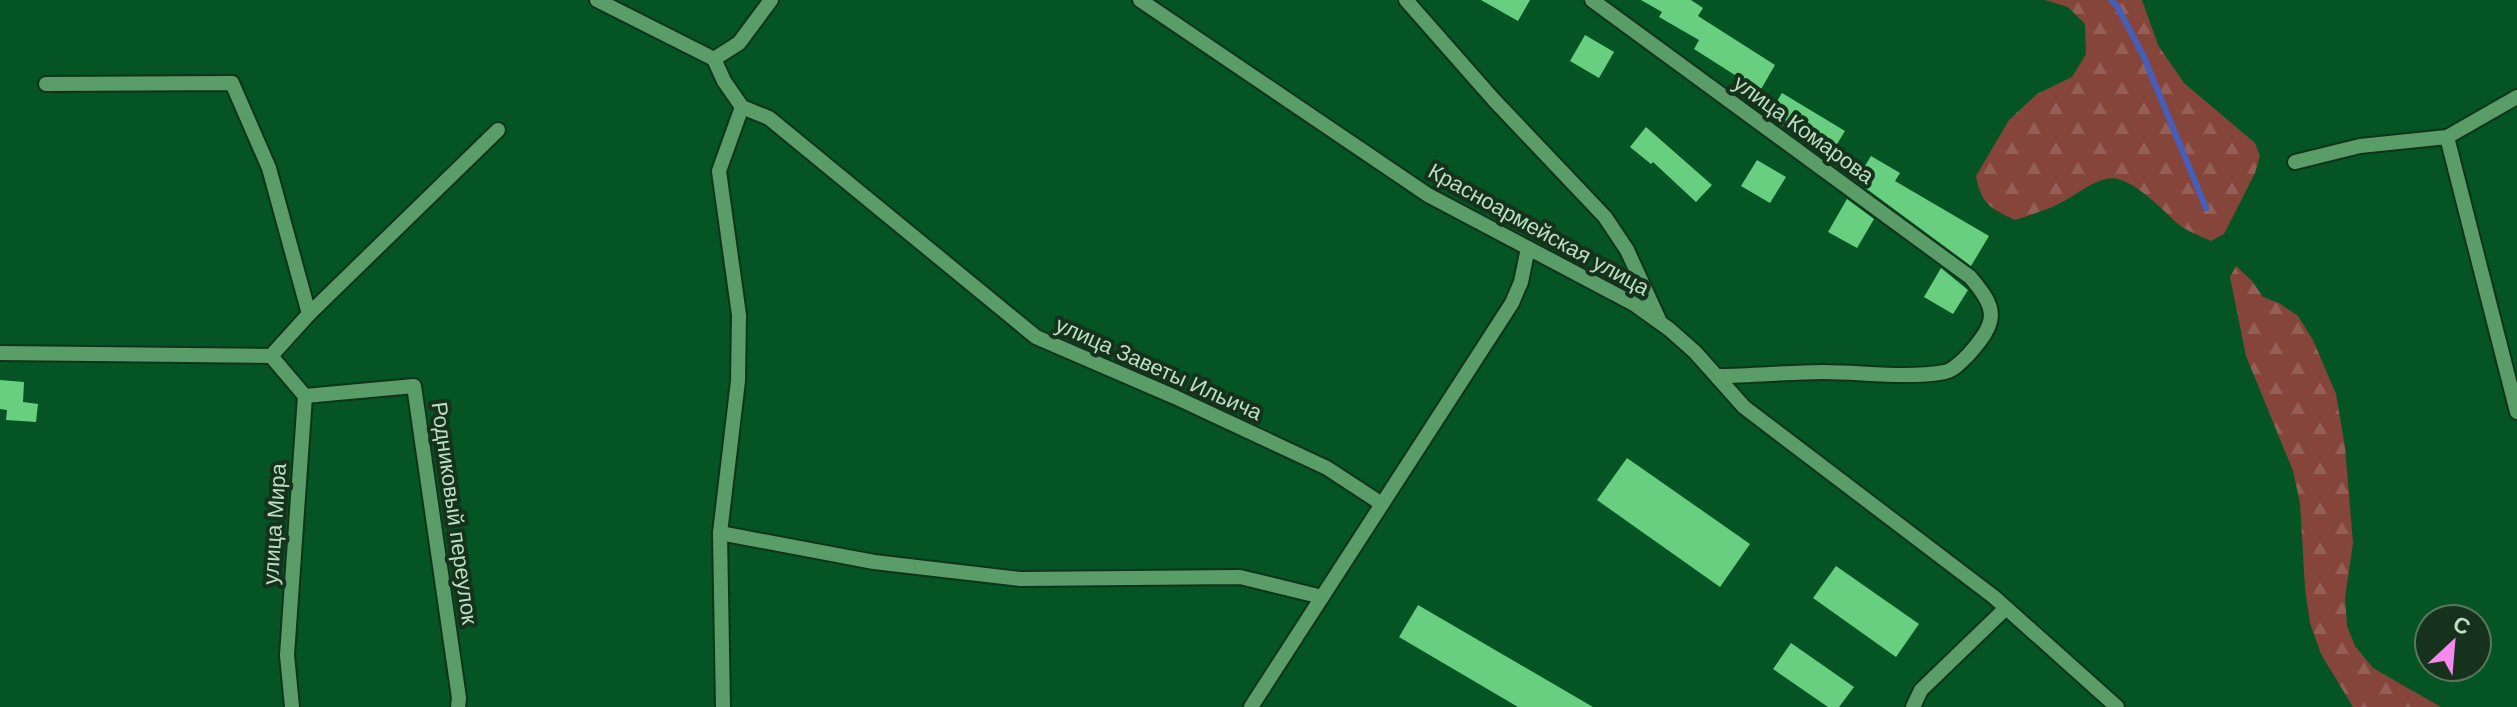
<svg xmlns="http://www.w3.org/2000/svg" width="2517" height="707" font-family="Helvetica,sans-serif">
<defs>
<pattern id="forest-firs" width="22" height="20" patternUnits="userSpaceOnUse" patternTransform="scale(2)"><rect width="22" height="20" fill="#85453b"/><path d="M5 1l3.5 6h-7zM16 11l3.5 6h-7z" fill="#945f56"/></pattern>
</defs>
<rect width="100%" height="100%" fill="#055423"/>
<!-- forest -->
<g fill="url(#forest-firs)">
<path d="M2045,0H2142L2158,45L2184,83L2255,143L2260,156L2255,173L2224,234L2211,241C2200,236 2187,231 2178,224C2162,210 2129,173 2106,179C2089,183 2078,194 2062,202C2047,210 2031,215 2015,220C1990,208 1981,204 1976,176L2009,120L2037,94L2072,77L2086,54L2085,24L2068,7Z"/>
<path d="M2236,266L2252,281L2263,297L2279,303L2298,316L2313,340L2336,394L2345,447L2353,543L2345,598L2347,626L2355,646L2373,668L2441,707H2353L2321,654L2310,623L2305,588L2300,503L2293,471L2246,356L2230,277Z"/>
</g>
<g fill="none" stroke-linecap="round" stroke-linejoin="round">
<!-- stream -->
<path stroke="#455eba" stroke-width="6" d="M2111,0L2117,6L2143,55L2206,208"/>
</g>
<!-- building -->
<g fill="#68cf80">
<path d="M1481,0H1530L1518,21Z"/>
<path d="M1641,0H1691L1703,8L1698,16L1775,65L1760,91L1694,49L1699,40L1659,17L1662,12Z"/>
<path d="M1585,35L1614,52L1599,78L1570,61Z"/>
<path d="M1782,93L1845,131L1829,157L1768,116Z"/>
<path d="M1646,127L1712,185L1696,202L1653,162L1651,164L1630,147Z"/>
<path d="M1871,156L1900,173L1895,181L1989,236L1971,266L1856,181Z"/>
<path d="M1757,160L1786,177L1770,203L1741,186Z"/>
<path d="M1847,199L1874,219L1857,248L1828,232Z"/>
<path d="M1941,268L1968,290L1953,314L1924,297Z"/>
<path d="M0,380L24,382L23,402L38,404L36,422L6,420L7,410L0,409Z"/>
<path d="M1627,458L1750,544L1720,587L1597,500Z"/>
<path d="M1836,566L1919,624L1896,657L1813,598Z"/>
<path d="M1418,605L1593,707H1518L1399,637Z"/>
<path d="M1791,643L1854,687L1839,707H1828L1773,669Z"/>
</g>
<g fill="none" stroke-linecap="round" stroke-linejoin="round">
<defs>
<g id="minor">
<path d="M597,0L714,59L724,81L742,107L769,118L1036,337L1175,397L1327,468L1382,504"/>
<path d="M1140,0L1428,195L1634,304L1669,329L1695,352L1744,407L1994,597L2117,707"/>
<path d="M1406,0L1494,100L1605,217L1627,250L1660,322"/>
<path d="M1592,0L1970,277C1999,310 1997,322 1969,354C1962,361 1954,370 1945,372C1905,379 1862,372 1823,372C1788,372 1753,376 1719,376"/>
<path d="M714,59L739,43L771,0"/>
<path d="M46,84L232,83L269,168L309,314"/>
<path d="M2447,137L2517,412"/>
<path d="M2295,162L2360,146L2447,137L2517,97"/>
<path d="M0,353L271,356L309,314L498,130"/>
<path d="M271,356L305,396L287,655L292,707"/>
<path d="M305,396L414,386L459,698L458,707"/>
<path d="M720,533L874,562L1020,579L1240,577L1322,597"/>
<path d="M723,707L720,533L738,381L739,315L719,171L742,107"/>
<path d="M1251,707L1512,303L1521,282L1528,248"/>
<path d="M1913,707L1921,690L2005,609"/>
</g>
</defs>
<!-- minor casing -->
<use href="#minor" stroke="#0f3419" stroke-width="18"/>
<!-- minor -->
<use href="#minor" stroke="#5a9d68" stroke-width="14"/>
</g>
<g text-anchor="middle" stroke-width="8" stroke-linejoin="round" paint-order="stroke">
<!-- street labels -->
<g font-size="22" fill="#bcdec1" stroke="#16321c">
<text transform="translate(1804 129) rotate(36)" y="8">улица Комарова</text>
<text transform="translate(1539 229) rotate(29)" y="8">Красноармейская улица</text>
<text transform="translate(1159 368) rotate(24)" y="8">улица Заветы Ильича</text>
<text transform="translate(455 513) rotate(82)" y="8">Родниковый переулок</text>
<text transform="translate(274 524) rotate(-86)" y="8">улица Мира</text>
</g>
</g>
<!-- north arrow -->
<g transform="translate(2453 643) rotate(26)"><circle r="38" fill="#16321c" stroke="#58775e" stroke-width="2"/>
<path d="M0-6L14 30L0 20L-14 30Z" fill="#f589ee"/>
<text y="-12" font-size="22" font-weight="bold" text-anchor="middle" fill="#bcdec1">С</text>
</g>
</svg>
